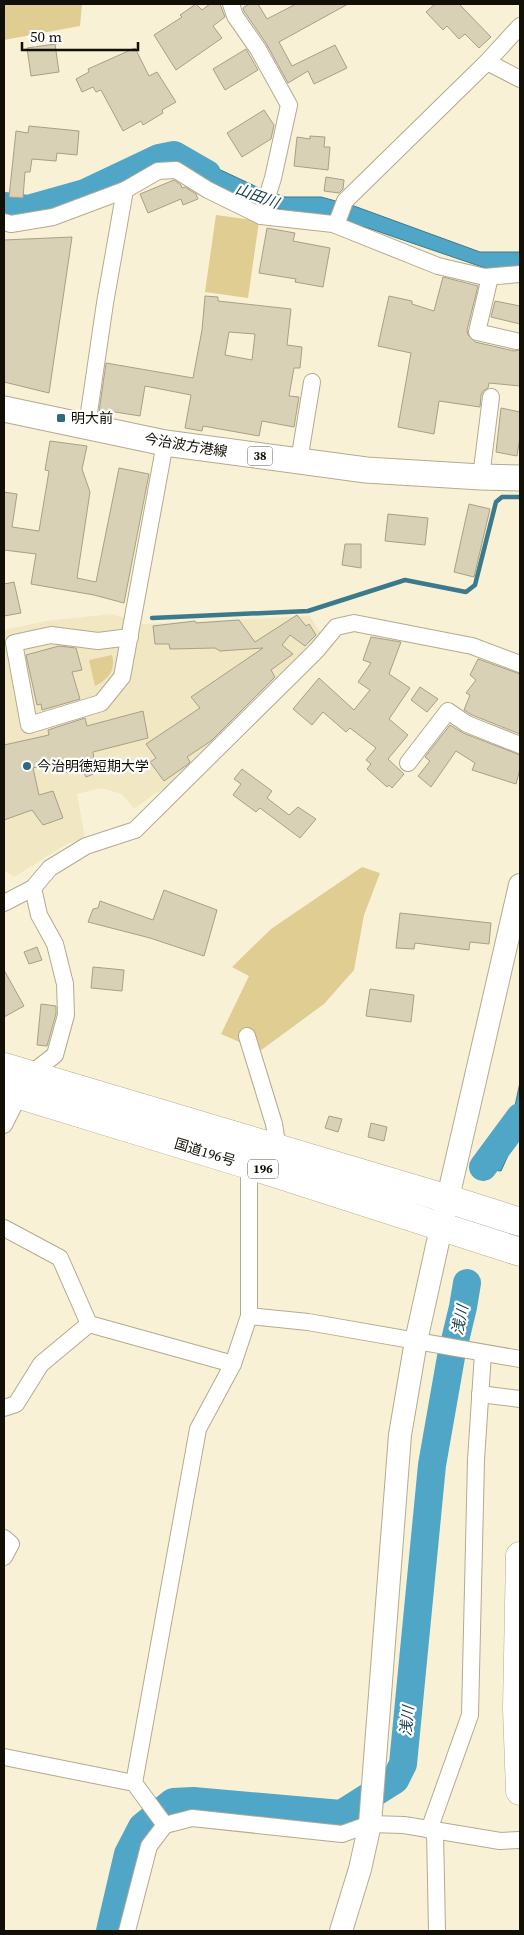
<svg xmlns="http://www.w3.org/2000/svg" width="524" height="1935" font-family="'Source Serif 4','Noto Sans JP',serif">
<rect width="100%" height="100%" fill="#f9f1d5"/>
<!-- built -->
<path fill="#f1e7c3" d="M112,614L144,624L310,616L323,637L170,786L156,793L134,809L122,794L101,788L77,794L85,838L67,844L14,877L4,870V630L46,621Z"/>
<!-- green -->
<g fill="#dfcd91">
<path d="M4,4H82L80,26L4,40Z"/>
<path d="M216,215L259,221L248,298L205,292Z"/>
<path d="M112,655C116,671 108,679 95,686L89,660Z"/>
<path d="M362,867L380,873L364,915L354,970L324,1004L260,1051L221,1034L249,976L232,967L271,929Z"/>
</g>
<!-- water -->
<g fill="#4fa6c7" stroke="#3d798d">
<path d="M178,150L259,188L285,197H321L354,206L480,252H520V268L488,269L368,228L307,214L274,208L241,198L171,161Z"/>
<path d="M520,1082V1129L501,1171L492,1170L494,1141L515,1106Z"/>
</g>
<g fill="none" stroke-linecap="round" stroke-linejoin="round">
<!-- stream -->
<path stroke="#3d798d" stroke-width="4.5" d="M152,618L308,611L405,580L466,592L475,585L496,502L502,497H520"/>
<!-- river -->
<g stroke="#4fa6c7" stroke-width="28">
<path d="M4,206L28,209L85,193L159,158L174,155L207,174"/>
<path d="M483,1167L520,1117"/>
<path d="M110,1931L128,1854L142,1827L173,1802L193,1801L341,1814L395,1780L403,1764L432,1465L451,1357L463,1307L467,1283"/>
</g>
</g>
<!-- building -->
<g fill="#d9d1b5" stroke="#a8a086" fill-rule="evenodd">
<path d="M196,4L202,10L210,4H220L225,17L213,26L222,38L176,70L154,35L182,17L180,15Z"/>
<path d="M249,4H258L267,19L296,4H348L279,42L292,66L335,45L347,68L314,84L308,71L288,83L266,43L244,11L243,8Z"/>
<path d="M435,4H459L491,37L479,48L465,34L459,39L447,26L443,30L426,12Z"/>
<path d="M55,44L59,72L31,76L27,48Z"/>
<path d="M135,48L149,76L157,72L176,102L162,110L163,113L143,125L141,121L123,131L101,90L96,92L93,87L82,92L76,79L89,72L88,69Z"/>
<path d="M246,49L258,70L225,90L213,69Z"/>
<path d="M264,110L274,125L271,139L242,157L227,133Z"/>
<path d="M29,126L79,131L77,155L57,153L56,161L32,159L30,172H25L23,198L9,197L16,131L28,133Z"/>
<path d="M310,136L325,137L324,147H330L328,170L294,166L297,137L310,139Z"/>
<path d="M326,177L344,180L343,189L339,193L324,191Z"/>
<path d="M174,180L181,185L182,188L185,187L196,194L198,199L183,205L181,199L148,213L140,194Z"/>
<path d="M267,228L295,233L293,241L330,248L323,287L295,282L296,279L259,273Z"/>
<path d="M72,237L49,393L4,382V240Z"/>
<path d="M443,277L478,286L467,330L468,335L475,342L514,351L520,350V386L489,383L488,388L483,391L481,395L480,407L439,401L434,434L398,427L411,353L378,346L389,296L412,301V304L434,311Z"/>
<path d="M205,296L218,297V301L291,309L287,345L302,347L300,368H294L289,396L299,397L294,427L262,421L259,436L203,426L202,431L185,428L191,395L145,386L140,416L109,411L108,413L99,412L106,363L193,378L202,330ZM229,332L255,334L252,360L225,355Z"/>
<path d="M495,301L520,306V324L491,317Z"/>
<path d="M501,408L520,412V437L517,456L496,452Z"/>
<path d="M50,441L87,446L82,469L90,492L77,578L96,582L119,468L149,474L124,603L94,595L31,584L36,554L4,550V492L17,494L12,527L39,531L49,471L45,470Z"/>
<path d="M469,504L490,509L474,577L454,572Z"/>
<path d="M388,514L428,518L425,545L385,541Z"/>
<path d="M345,544H361V568L342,565Z"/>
<path d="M14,582L21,613L4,616V584Z"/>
<path d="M297,615L306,626L309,624L316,635L305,646L290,635L282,645L293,654L271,670L275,677L211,741L187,757L190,762L187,765L164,781L150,762L156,758L146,744L200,708L191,697L263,648L220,651L215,648L170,649L169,644H155L153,626L195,621L196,623L239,620L255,642Z"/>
<path d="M371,637L401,642L389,674L410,688L389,719L408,735L388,759L404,774L392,788L389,785L387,787L367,769L371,764L366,760L376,748L350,728L346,732L323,712L312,725L293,709L319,678L354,710L370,690L358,682L371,663L363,660Z"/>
<path d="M59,646L76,648L82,670L72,672L80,699L42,710L41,704L37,705L26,655Z"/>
<path d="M478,659L520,674V734L472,715L464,710L470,695L466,693L476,680L470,675Z"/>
<path d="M420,687L438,699L427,712L411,700Z"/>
<path d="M143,711L148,738L93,752L96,773L86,777L83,771L67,773L62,760L33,768L39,795L53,791L63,818L43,825L32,810L4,820V745L49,735L48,730L85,718L87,726Z"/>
<path d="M450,725L463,733L520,755V769L516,784L472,770L475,763L456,751L431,787L418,776L430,761L425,757Z"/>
<path d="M242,769L272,791L267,798L289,815L298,807L316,819L300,838L260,808L256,812L233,795L241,784L234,779Z"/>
<path d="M164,890L217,910L204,956L150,938L88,922L93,909L98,908L100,901L153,920Z"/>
<path d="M400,913L491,923L489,944L470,942L469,950L415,943L414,949L396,948Z"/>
<path d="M37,947L42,960L29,964L24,952Z"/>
<path d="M93,967L124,970L122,991L91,988Z"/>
<path d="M4,970L24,1006L4,1017Z"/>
<path d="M370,989L414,995L411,1022L366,1016Z"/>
<path d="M41,1004L56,1006V1014L47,1046L37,1045Z"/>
<path d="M329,1116L342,1119L338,1132L325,1128Z"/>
<path d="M371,1123L387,1127L384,1141L368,1137Z"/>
</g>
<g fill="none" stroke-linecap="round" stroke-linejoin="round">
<defs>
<g id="street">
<path d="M231,4L235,16L258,49L289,105L273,178L261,216"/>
<path d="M487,62L520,79"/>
<path d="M4,222L11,224L53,217L125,190L158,171L176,170L208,190L261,216L333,224L438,266L485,277L520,274"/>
<path d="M336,225L345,201L487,62L520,26"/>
<path d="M490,277L477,332L516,341"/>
<path d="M87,426L105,303L125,190"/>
<path d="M299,461L312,382"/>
<path d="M481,477L491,397"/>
<path d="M130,637L98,641L51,635L14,643L29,725L101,703L122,677L165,443"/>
<path d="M408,763L448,711L467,724L520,745"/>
<path d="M4,903L33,888"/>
<path d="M247,1036L274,1124L278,1149"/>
<path d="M4,1125L29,1075L55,1055L66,1015L65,984L55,944L39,915L33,888L50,868L86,846L135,830L317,650L336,627L354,623L472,646L520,664"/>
<path d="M4,1228L60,1258L89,1324"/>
<path d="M249,1316V1165"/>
<path d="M89,1324L233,1364"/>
<path d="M480,1394L520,1399"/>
<path d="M4,1408L16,1404L41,1364L89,1324"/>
<path d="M4,1538L11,1544L4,1557"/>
<path d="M4,1757L134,1783L165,1825"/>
<path d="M134,1783L198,1429L233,1364L249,1316L308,1322L520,1359"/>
<path d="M429,1830L470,1715L476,1460L483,1353"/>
<path d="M435,1831L437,1931"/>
<path d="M127,1931L149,1846L165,1825L192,1818L342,1834L370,1824L404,1825L500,1841L520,1840"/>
</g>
<path id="secondary" d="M341,1931L360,1869L370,1824L400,1435L416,1341L441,1228L520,885"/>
<path id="primary" d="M4,409L165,443L366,470L481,477L520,478"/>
<g id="highway">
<path d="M4,1067L448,1199L520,1222"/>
<path d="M4,1090L249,1165L520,1252"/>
<path d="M520,1556L517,1708L520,1791"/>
</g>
</defs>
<!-- street casing -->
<use href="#street" stroke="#b2ab90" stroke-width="18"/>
<!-- secondary casing -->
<use href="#secondary" stroke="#b2ab90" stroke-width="24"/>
<!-- primary casing -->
<use href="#primary" stroke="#b2ab90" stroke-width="27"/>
<!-- highway casing -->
<use href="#highway" stroke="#b2ab90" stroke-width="29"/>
<!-- street -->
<use href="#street" stroke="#fff" stroke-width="16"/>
<!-- secondary -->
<use href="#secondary" stroke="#fff" stroke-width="22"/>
<!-- primary -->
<use href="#primary" stroke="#fff" stroke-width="25"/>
<!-- highway -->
<use href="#highway" stroke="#fff" stroke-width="28"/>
</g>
<!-- markers -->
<g fill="#2e6b82" stroke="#fff" stroke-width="2">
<rect x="56" y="413" width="10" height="10" rx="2.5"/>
<circle cx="27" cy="766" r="5"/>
</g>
<g text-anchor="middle" stroke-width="4.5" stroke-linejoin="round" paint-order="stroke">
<!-- shield labels -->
<g fill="#fff" stroke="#595751" stroke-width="1">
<rect x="247.5" y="446.5" width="25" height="19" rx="4"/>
<rect x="248" y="1159.5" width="30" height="19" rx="4"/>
</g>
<g font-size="12" font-weight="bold" fill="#120f06">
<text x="260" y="460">38</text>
<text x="263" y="1173">196</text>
</g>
<!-- poi labels -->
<g font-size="14" fill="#120f06" stroke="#fff" text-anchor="start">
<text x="71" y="423">明大前</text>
<text x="37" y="771">今治明徳短期大学</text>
</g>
<!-- street labels -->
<g font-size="14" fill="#120f06" stroke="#fff">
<text transform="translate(186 445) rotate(9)" y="5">今治波方港線</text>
<text transform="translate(205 1152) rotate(17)" y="5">国道196号</text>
</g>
<!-- water labels -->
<g font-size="15" font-style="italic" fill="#1a404f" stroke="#fff">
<text transform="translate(257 196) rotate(20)" y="5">山田川</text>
<text transform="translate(460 1320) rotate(-79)" y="5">浅川</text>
<text transform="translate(407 1721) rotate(-84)" y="5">浅川</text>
</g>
</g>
<!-- border -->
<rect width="524" height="1935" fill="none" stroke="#120f06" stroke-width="10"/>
<!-- scale -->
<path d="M22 42v8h116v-8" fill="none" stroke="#120f06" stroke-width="2.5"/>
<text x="30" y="42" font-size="15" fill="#120f06" stroke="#ffffff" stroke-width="4" paint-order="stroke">50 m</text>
</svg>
